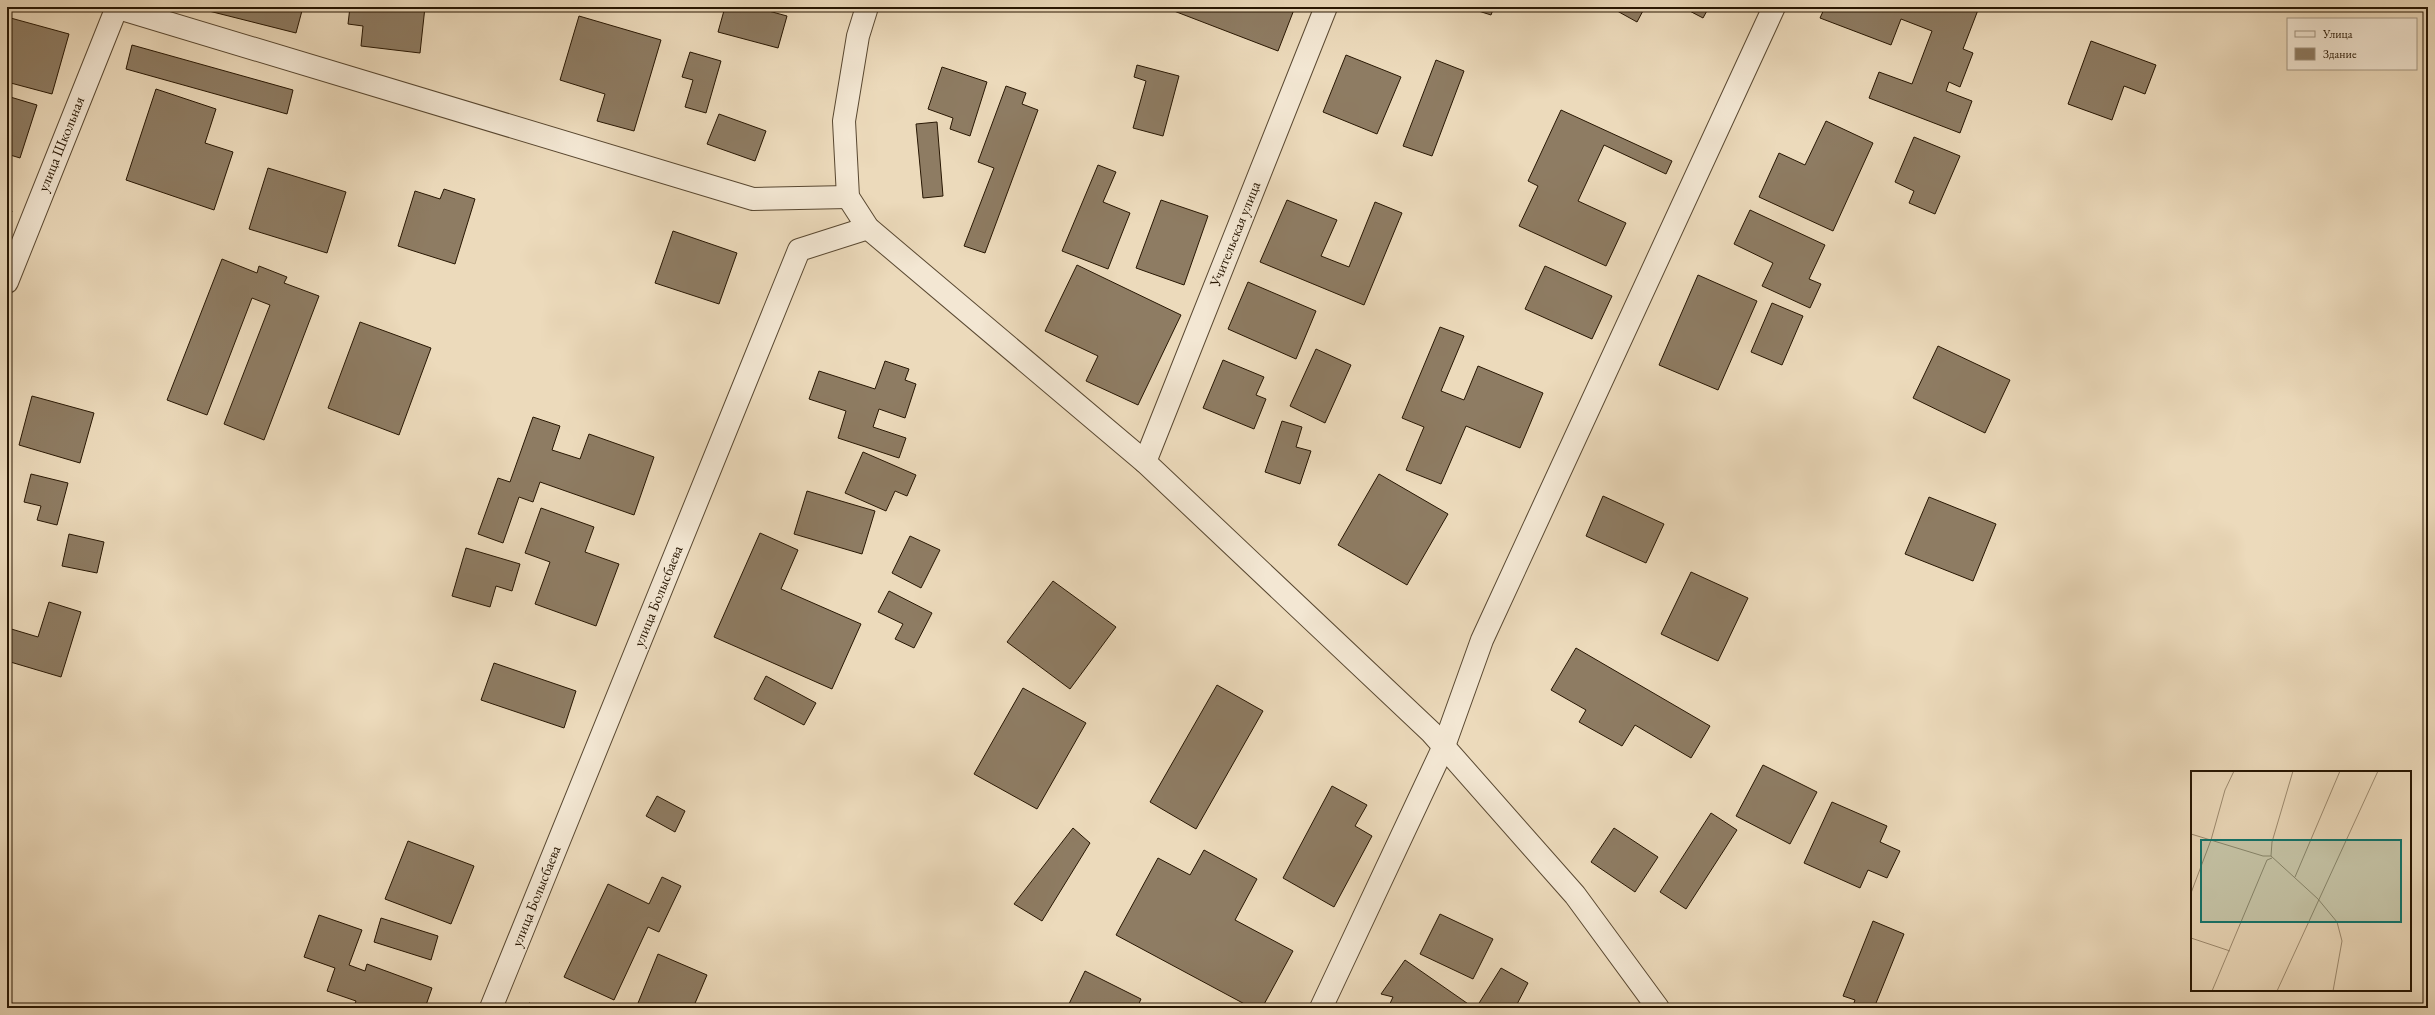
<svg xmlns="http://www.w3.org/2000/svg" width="2435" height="1015" font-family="'EB Garamond',serif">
<rect width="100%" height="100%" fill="#ecdabb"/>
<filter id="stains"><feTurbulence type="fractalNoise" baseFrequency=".005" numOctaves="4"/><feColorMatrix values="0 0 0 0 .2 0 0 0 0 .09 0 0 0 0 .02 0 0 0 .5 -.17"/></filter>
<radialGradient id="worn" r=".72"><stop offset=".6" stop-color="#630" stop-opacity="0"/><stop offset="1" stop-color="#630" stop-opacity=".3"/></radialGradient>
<!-- building -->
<g fill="#8e7c63" stroke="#281703">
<path d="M193,7H303L296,33Z"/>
<path d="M350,7H425L420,53L361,46L363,26L348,24Z"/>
<path d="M725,7H754L787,16L778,48L718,32Z"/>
<path d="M1175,7H1295L1278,51L1174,11Z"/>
<path d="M1466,7H1494L1491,15Z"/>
<path d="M1610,7H1645L1637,22Z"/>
<path d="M1682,7H1709L1703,18Z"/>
<path d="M1825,7H1969L1978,10L1963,49L1973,53L1960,87L1949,82L1946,91L1972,101L1960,133L1869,98L1879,72L1912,84L1932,31L1901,19L1891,45L1820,18Z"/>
<path d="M579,16L661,40L634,131L597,121L605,94L560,80Z"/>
<path d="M7,17L69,34L52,94L7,82Z"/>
<path d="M2091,41L2156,65L2145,94L2124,86L2112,120L2068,104Z"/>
<path d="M132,45L293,90L287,114L126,69Z"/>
<path d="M690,52L721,61L706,113L685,107L693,80L682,77Z"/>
<path d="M1346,55L1401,77L1377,134L1323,112Z"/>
<path d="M1436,60L1464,71L1432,156L1403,146Z"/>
<path d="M1137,65L1179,76L1163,136L1133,128L1146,81L1134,77Z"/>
<path d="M942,67L987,82L970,136L950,129L953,118L928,109Z"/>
<path d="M1006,86L1026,93L1022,104L1038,110L985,253L964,246L994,168L978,162Z"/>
<path d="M156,89L216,109L205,143L233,152L214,210L126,180Z"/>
<path d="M7,96L37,105L20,158L7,154Z"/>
<path d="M1561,110L1672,161L1666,174L1604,145L1578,201L1626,223L1606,266L1519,226L1538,186L1528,181Z"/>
<path d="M719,114L766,131L755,161L707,144Z"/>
<path d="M1826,121L1873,143L1833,231L1759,197L1779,153L1805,165Z"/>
<path d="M937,122L943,196L923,198L916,124Z"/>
<path d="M1914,137L1960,156L1935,214L1909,203L1914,191L1895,182Z"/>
<path d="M1098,165L1116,172L1103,202L1130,213L1108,269L1062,251Z"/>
<path d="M268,168L346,192L327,253L249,229Z"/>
<path d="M444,189L475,199L455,264L398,246L415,191L440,199Z"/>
<path d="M1161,200L1208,216L1184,285L1136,268Z"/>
<path d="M1287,200L1337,220L1321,256L1349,267L1375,202L1402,213L1364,305L1260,262Z"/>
<path d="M7,209L12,211L7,224Z"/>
<path d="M1750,210L1825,245L1809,279L1821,284L1810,308L1762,286L1773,263L1734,244Z"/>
<path d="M673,231L737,253L719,304L655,283Z"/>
<path d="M222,259L257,273L259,266L287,277L284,283L319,296L264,440L224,424L270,305L252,298L207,415L167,400Z"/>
<path d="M1077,265L1181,315L1138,405L1086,381L1098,356L1045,331Z"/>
<path d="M1545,266L1612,296L1592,339L1525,309Z"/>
<path d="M1698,275L1757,301L1718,390L1659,365Z"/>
<path d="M1248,282L1316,311L1296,359L1228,329Z"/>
<path d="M1772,303L1803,316L1782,365L1751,352Z"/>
<path d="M360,322L431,348L399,435L328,408Z"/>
<path d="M1440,327L1464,336L1441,391L1464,400L1478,366L1543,393L1520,448L1466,426L1441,484L1406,470L1424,427L1402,418Z"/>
<path d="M1938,346L2010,380L1985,433L1913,398Z"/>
<path d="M1316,349L1351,365L1325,423L1290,406Z"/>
<path d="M1223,360L1264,377L1256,395L1266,399L1254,429L1203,408Z"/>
<path d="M885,361L909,369L905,380L916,384L905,418L879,409L873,427L906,438L899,458L838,438L846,411L809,399L819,371L875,389Z"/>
<path d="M32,396L94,413L80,463L19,445Z"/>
<path d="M533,417L560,426L552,450L580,459L589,434L654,457L634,515L540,482L533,502L519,497L503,543L478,534L498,478L510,482Z"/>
<path d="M1282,421L1302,427L1296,447L1311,451L1300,484L1265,472Z"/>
<path d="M863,452L916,475L907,496L895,491L886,511L845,493Z"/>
<path d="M31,474L68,483L57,525L37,520L41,506L24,502Z"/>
<path d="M1379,474L1448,514L1407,585L1338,545Z"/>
<path d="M807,491L875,511L862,554L794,534Z"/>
<path d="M1603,496L1664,524L1646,563L1586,536Z"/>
<path d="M1929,497L1996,524L1973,581L1905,554Z"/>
<path d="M541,508L594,527L585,552L619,564L596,626L535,604L550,562L525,553Z"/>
<path d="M760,533L798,550L781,589L861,624L832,689L714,637Z"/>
<path d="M69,534L104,542L97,573L62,566Z"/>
<path d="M910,536L940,550L921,588L892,573Z"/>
<path d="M466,548L520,564L512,591L496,586L490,607L452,596Z"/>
<path d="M1691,572L1748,598L1718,661L1661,634Z"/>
<path d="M1053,581L1116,627L1070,689L1007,642Z"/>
<path d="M889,591L932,613L914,648L895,639L903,624L878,612Z"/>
<path d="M49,602L81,612L61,677L7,661V622H10L8,628L38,637Z"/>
<path d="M1576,648L1710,726L1691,758L1635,725L1622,746L1579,722L1586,710L1551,690Z"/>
<path d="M494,663L576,691L564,728L481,700Z"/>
<path d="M766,676L816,703L804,725L754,699Z"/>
<path d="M1217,685L1263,711L1196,829L1150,802Z"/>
<path d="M1023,688L1086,723L1037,809L974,774Z"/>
<path d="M1763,765L1817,792L1790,844L1736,816Z"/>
<path d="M1332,786L1367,805L1355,826L1372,836L1334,907L1283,878Z"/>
<path d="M657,796L685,811L675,832L646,816Z"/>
<path d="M1832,802L1887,826L1880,842L1900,851L1887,878L1868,870L1860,888L1804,863Z"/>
<path d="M1711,813L1737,830L1686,909L1660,892Z"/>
<path d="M1073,828L1090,843L1042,921L1014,904Z"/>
<path d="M1614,828L1658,857L1635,892L1591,862Z"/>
<path d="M408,841L474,866L451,924L385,899Z"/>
<path d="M1204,850L1257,879L1235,920L1293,951L1262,1008H1252L1116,935L1158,858L1190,875Z"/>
<path d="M662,877L681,886L659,932L648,927L614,1000L564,977L608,884L649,904Z"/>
<path d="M1440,914L1493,939L1473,979L1420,954Z"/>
<path d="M319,915L362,930L349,965L365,971L367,964L432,988L425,1008H353L356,1001L327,991L335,968L304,957Z"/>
<path d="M381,918L438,936L431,960L374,942Z"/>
<path d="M1873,921L1904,934L1874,1008H1852L1855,1000L1843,996Z"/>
<path d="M658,954L707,975L693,1008H636Z"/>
<path d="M1405,960L1474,1008H1388L1393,997L1381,994Z"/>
<path d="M1501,968L1528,983L1515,1008H1476Z"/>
<path d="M1085,971L1141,999L1137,1008H1067Z"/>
<path d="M529,1003L540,1008H527Z"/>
</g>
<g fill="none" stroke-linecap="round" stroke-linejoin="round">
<defs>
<g id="minor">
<path d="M115,7L753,199L848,197"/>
<path d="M7,282L117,7"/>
<path d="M1145,462L1326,7"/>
<path d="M491,1008L799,250L868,228"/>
<path d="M1321,1008L1444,746L1482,640L1774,7"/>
</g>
<path id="tertiary" d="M867,7L858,36L844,121L848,197L868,228L1145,462L1431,732L1575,895L1658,1008"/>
</defs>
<!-- minor casing -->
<use href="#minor" stroke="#594831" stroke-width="24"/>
<!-- tertiary casing -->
<use href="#tertiary" stroke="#594831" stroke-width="24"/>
<!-- minor -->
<use href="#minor" stroke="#f3e7d3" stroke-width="22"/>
<!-- tertiary -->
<use href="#tertiary" stroke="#f3e7d3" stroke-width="22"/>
</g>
<g text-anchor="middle" stroke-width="4" stroke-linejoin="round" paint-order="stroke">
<!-- street labels -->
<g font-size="15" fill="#281703" stroke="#f3e7d3">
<text transform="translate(61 144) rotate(-68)" y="5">улица Школьная</text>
<text transform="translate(1235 234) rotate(-68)" y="5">Учительская улица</text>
<text transform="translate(658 596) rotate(-68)" y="5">улица Болысбаева</text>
<text transform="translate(536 896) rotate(-68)" y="5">улица Болысбаева</text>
</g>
</g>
<!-- overview -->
<g transform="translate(2191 771)">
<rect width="220" height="220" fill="#ecdabb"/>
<path fill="none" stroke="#9e8c71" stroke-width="1" d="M0,63L72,85H80M80,85L127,128L146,151L151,170L142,220M80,85L81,71L102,0M104,106L149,0M0,122L20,69L34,19L43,0M0,167L39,180M21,220L76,89L81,87M86,220L187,0"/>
<path fill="#0f766e" fill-opacity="0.15" stroke="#0f766e" stroke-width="2" d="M10,69H210V151H10Z"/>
<rect width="220" height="220" fill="none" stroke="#281703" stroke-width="2"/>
</g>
<!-- margin -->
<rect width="2435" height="1015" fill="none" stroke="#ecdabb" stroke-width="24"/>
<rect x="8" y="8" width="2419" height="999" fill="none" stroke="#281703" stroke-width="2"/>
<rect x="12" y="12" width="2411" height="991" fill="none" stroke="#281703"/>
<!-- legend -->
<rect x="2287" y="18" width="130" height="52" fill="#f3e7d3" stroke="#a29480"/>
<rect x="2295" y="31" width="20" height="6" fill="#f3e7d3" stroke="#a29480"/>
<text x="2323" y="38" font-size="12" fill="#281703">Улица</text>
<rect x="2295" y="48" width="20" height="12" fill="#8e7c63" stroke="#a29480"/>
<text x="2323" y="58" font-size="12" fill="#281703">Здание</text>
<rect width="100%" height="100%" filter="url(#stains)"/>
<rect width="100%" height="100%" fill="url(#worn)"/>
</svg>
